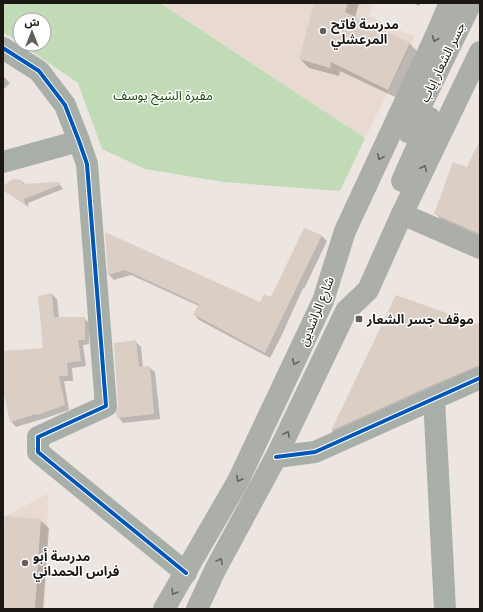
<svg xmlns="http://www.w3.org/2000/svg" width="483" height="612" font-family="'Varela Round','Noto Sans Arabic',sans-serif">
<rect width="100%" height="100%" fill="#ece5e0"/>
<!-- built -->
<g fill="#e8dad0">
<path d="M160,3H373L369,16L415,37L365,138Z"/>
<path d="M48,494L45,609H3V517Z"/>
</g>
<!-- green -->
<path fill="#c2dbb7" d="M3,3H160L365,138L340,191L223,182L145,169L102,149L78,83L21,44H44V20H20V43L3,32Z"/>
<!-- shadow -->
<g fill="#0003">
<path d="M315,3H359L355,18L410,44L419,53L397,98L340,71L339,76L309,68L300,59Z"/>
<path d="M413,3H420L419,6Z"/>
<path d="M3,76L10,83L3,90Z"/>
<path d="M480,143V238L442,221L436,214L468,169Z"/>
<path d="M22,181L26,185L59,183L63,189L28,203L29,207L3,190V187Z"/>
<path d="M305,229L322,236L327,241L304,289L303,288L281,337L270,358L199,320L194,314L199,306L131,275L114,280L109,275L106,234L261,303L272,298Z"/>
<path d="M52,294L57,299L59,318H84L89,323V344L83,345L86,366L72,368L73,381H64L69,410L43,419H42L16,427L11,421L3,388V352L44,349Z"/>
<path d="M397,296L480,326V376L340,439L332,431Z"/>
<path d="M135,341L141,347L143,367H149L155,372L160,419L123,423L118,417Z"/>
<path d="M40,520L49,528L43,609H3V557Z"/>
</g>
<!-- building -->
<g fill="#dbcec5">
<path d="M314,3H348L345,12L410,43L388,90L331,62L330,68L299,59Z"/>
<path d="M480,140V234L434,214L453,162L467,167Z"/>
<path d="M13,179L22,180L23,184L59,182L60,185L24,199L25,204L3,190V186Z"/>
<path d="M304,228L322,235L265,353L193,314L199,304L125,270L108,275L105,232L260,302L264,294L271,297Z"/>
<path d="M52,293L54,317H85V340H78L81,361L67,363L68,376H59L65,405L37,415L36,414L10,422L3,389V351L43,348L38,296Z"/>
<path d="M396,295L480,325V366L475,367L428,387L331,431Z"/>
<path d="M136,340L139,367L150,366L154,414L117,418L116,413L118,405L114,343Z"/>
<path d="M5,516L41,519L35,609H3V543Z"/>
</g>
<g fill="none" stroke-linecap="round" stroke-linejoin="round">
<!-- minor -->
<g stroke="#a8aea8" stroke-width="22">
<path d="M3,48L39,71L65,105L79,141L87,164L106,406L38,437V452L186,573"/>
<path d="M3,162L79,141"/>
<path d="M434,398L445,609"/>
<path d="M276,457L315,452L480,378"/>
</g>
<!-- major -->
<g stroke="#acafa9" stroke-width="22">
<path d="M408,132L471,3"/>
<path d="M402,181L430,118"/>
<path d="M402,214L480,248"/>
<path d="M164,609L238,481L323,301L345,231L433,42L450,3"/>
<path d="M197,609L215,570L276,457L346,311L368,290L402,214L480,52"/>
</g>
<defs>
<g id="cycleway">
<path d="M3,48L39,71L65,105L79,141L87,164L106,406L38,437V452L186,573"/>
<path d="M276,457L315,452L480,378"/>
</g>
</defs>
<!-- cycleway casing -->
<use href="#cycleway" stroke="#fff" stroke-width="6"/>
<!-- cycleway -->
<use href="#cycleway" stroke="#0057b8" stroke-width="4"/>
</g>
<!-- one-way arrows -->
<defs><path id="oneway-chevron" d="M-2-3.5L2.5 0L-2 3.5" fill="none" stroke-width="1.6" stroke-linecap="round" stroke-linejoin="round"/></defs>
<g stroke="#64635e">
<use href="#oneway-chevron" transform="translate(435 39) rotate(113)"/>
<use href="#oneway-chevron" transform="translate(380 157) rotate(115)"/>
<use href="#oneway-chevron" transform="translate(424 168) rotate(-64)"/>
<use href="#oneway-chevron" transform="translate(295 362) rotate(115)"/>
<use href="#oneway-chevron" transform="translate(287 434) rotate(-65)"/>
<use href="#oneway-chevron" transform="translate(239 479) rotate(117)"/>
<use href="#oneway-chevron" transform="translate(220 561) rotate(-62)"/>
<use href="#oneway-chevron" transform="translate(174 592) rotate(121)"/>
</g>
<!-- markers -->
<g fill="#645f5b" stroke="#fff" stroke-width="1.5">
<circle cx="323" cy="31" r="4"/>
<rect x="355" y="315" width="8" height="8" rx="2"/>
<circle cx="25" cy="563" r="4"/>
</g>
<g text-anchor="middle" stroke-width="3" stroke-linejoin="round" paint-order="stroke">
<!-- poi labels -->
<g font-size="13" font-weight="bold" fill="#1b1713" stroke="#fff" text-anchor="start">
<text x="331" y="29">مدرسة فاتح<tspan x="331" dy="15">المرعشلي</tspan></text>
<text x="367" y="324">موقف جسر الشعار</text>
<text x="33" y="561">مدرسة أبو<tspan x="33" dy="15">فراس الحمداني</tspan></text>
</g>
<!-- street labels -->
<g font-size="13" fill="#1b1713" stroke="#fff">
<text transform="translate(442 62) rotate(-64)" y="5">جسر الشعار إياب</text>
<text transform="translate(316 311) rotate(-68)" y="5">شارع الراشدين</text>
</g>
<!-- park labels -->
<g font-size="13" fill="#154709" stroke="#fff">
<text x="163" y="100">مقبرة الشيخ يوسف</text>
</g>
</g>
<!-- border -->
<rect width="483" height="612" fill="none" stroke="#1b1713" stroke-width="8"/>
<!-- north arrow -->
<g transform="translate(32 32)"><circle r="19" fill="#ffffff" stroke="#a4a2a1"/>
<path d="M0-3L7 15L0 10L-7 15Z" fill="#645f5b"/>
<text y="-6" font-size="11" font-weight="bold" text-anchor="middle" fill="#1b1713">ش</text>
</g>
</svg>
